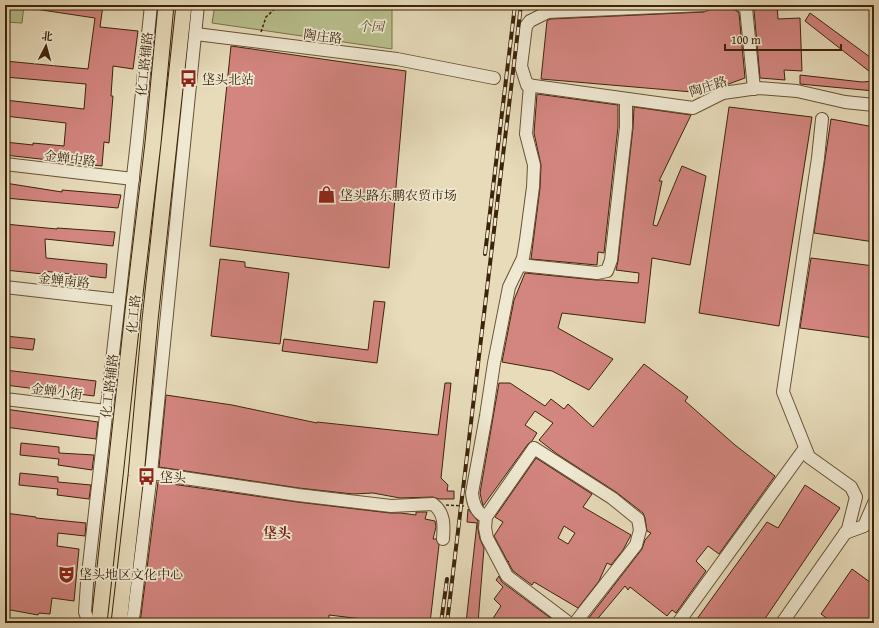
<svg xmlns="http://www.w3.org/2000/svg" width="879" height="628" font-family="'Gentium Book Plus','Noto Serif SC',serif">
<rect width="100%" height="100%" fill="#e7dbba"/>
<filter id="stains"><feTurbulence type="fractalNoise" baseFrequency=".005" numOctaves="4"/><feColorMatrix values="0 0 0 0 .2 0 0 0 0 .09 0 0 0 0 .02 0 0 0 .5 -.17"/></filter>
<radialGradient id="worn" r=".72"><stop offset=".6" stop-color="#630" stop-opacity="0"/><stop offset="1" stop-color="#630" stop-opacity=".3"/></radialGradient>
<!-- green -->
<g fill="#b8bf8d" stroke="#7a724b">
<path d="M5,5H24L22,23L5,22Z"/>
<path d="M215,5H392V49L212,23Z"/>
</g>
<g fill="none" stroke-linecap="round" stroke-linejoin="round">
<!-- canal -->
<path stroke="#9ab9b8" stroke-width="8" d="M868,5L874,10"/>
</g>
<!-- building -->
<g fill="#d38580" stroke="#3d2409" fill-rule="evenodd">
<path d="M35,5H103L100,27L138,31L133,69L113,66L111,96H113L109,143L104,142L102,166L5,155V142L33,145V143L64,146L66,123L5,116V100L84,109L86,84L5,77V61L88,69L95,18L35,9Z"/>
<path d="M774,5H777L778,19L800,18L802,71L784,70L785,80L760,78L754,10Z"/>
<path d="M711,8H733L739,13L745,78L704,93L541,79L547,21L550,19L704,12Z"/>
<path d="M810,13L874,60V75L805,21Z"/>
<path d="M231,46L406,71L389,268L210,246Z"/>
<path d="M800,75L862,82L874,81V91L800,84Z"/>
<path d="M537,94L618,105V127L604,253L598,252L597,265L531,259L540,188L541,165L534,133Z"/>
<path d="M634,107L691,115L659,181H662L653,225L657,226L682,166L706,176L690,265L652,258L645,323L562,313L558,328L613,359L589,390L552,371L502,362L514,300L525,273L596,280H602L638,283L639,273L616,270L618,261L633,128Z"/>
<path d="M729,107L812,117L779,326L699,313Z"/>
<path d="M831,119L874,127V242L814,233Z"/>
<path d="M5,183L62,192V190L121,195L118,208L5,198Z"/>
<path d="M5,224L57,229V228L115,232L113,246L45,239L46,258L107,264L106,278L43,271V274L5,270Z"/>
<path d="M811,258L874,266V338L800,328Z"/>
<path d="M220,259L245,262V267L289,273L280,344L211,336Z"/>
<path d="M374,301L385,302L377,363L282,351L284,339L368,350Z"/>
<path d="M5,336L35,339L33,350L5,347Z"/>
<path d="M644,364L688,397L685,401L735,445L775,476L719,554L708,546L696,561L706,571L676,613L672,610L667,616L630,587L628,590L625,586L594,623H585L642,549L645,540L651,533L647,531L645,518L643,513L616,492L557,454L539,440L553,423L535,411L525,425L537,433L532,441L528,444L483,506L480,493L499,383H510L545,406L551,399L564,409L568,404L593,427Z"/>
<path d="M5,370L96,381L94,396L5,385Z"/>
<path d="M445,383H451L441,478L448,485L447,491H454V499H439L433,497L400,498L373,493L353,494L299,488L159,467L166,395L232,405L317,423V422L438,435Z"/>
<path d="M5,409L98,422L96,439L5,427Z"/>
<path d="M21,443L59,447V453L94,455L92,470L58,465L59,459L20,455Z"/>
<path d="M536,458L592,494L583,507L631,535L623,550L611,565L607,563L599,581L578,608L534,582L532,585L513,571L508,562L509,561L508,562L494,536L503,522L495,517ZM564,526L575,533L568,544L558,538Z"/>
<path d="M20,473L58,477V482L91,485L89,499L57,495L58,489L19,485Z"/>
<path d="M158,482L297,502L390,513H401L416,515V512H427L425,519L435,521L436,527L433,539H436L439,545L430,623H395L329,615V623H140Z"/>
<path d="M805,485L840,508L762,623H694L767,522L778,528Z"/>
<path d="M468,509L478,521V529L480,539L484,548L478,623H466L477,523L467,522Z"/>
<path d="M5,513L36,517V518L86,523L85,536L58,533L57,546L79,549L74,601L52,598L50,614L39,613L38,615L5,609Z"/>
<path d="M852,569L874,585V623H833L821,614Z"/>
<path d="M499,576L502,582L557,623H490L501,606L494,599L503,587L496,580Z"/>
</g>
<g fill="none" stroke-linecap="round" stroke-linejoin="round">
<defs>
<g id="minor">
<path d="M548,5L546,13L530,21L526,26L521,66L527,85L693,108L723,93L758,88L797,91L845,102L874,105"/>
<path d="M740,5L746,8L754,89"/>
<path d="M547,12L704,5"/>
<path d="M196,34L397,59L494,78"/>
<path d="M5,164L133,179"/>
<path d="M520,265L597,273L607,271L611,260L626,127V99"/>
<path d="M5,287L119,300"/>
<path d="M5,399L106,411"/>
<path d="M151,473L298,495L391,506L433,504C445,513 444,526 443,539"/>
<path d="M486,517C476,513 473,504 472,493L486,416L494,363L509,287L523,258L526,240L533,187L534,165L526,134L530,85"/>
<path d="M845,533L864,526L874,503"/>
<path d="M89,623L85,612L87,583L137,141L151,5"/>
<path d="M132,623L134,612L151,473L198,5"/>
<path d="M569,623L507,576L487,538L485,528L486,517L534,448L612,498L638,519L640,530L636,545L575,623"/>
<path d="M678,623L805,448"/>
<path d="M782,623L848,529L856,497L851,487L809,457L783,392L818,158L822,119"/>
</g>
<g id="major">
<path d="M99,623L133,311L153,143L166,5"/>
<path d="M119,623L136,476L150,320L184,5"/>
</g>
</defs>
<!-- minor casing -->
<use href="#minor" stroke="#685235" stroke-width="14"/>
<!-- major casing -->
<use href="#major" stroke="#3d2409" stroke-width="17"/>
<!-- path -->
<g stroke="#3d2409" stroke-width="1.5" stroke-dasharray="3 2" stroke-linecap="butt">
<path d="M528,10L529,5"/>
<path d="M261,32L266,17L279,5"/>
<path d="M446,505L465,506"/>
</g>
<!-- minor -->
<use href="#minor" stroke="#efe8d2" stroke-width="12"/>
<!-- major -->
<use href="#major" stroke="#e7dbba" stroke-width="15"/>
<defs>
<g id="rail">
<path d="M485,254L515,5"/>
<path d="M441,623L447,579"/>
<path d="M447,623L521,5"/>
</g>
</defs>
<!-- rail casing -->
<use href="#rail" stroke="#3d2409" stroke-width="4"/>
<!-- rail -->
<use href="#rail" stroke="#efe8d2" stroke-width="2.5" stroke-dasharray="8" stroke-linecap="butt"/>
</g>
<!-- icons -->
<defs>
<symbol id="bus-bare" viewBox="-9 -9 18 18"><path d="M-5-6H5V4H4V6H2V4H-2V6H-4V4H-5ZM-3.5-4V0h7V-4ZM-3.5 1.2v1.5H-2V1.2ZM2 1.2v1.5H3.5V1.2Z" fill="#8f2418" stroke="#efe8d2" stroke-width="2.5" paint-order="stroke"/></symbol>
<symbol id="shop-bare" viewBox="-9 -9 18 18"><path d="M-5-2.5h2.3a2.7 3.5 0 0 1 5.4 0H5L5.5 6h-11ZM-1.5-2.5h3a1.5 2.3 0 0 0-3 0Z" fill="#8f2418" stroke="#efe8d2" stroke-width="2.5" paint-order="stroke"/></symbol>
<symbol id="theatre-bare" viewBox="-9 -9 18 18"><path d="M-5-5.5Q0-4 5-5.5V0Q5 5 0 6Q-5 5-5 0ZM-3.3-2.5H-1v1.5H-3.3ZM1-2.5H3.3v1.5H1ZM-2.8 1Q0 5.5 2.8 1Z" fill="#8f2418" stroke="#efe8d2" stroke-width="2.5" paint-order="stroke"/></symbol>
</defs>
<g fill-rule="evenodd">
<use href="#bus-bare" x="176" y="66" width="25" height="25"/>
<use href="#shop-bare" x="314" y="182" width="25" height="25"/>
<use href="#bus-bare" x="134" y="464" width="25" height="25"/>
<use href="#theatre-bare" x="54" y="562" width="25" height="25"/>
</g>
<g text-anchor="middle" stroke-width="3.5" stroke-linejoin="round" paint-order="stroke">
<!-- park labels -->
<g font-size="13" font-style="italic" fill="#5c4b2a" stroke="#efe8d2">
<text x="371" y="31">个园</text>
</g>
<!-- street labels -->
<g font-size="13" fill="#3d2409" stroke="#efe8d2">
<text transform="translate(323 36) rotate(7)" y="5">陶庄路</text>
<text transform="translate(144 64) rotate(-84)" y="5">化工路辅路</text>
<text transform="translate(708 86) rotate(-18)" y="5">陶庄路</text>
<text transform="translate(70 158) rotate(7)" y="5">金蝉中路</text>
<text transform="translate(64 280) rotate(6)" y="5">金蝉南路</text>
<text transform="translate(133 314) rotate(-84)" y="5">化工路</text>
<text transform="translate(109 386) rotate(-83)" y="5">化工路辅路</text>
<text transform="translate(57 391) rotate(7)" y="5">金蝉小街</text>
</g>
<!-- poi labels -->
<g font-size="13" fill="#3d2409" stroke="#efe8d2" text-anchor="start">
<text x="202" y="84">垡头北站</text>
<text x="340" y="200">垡头路东鹏农贸市场</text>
<text x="160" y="482">垡头</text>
<text x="79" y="579">垡头地区文化中心</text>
</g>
<!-- neighbourhood labels -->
<g font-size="14" font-weight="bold" fill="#7a1f14" stroke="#efe8d2">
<text x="277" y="538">垡头</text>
</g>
</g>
<!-- margin -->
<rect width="879" height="628" fill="none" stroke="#e7dbba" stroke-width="20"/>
<rect x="6" y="6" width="867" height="616" fill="none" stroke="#3d2409" stroke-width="2"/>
<rect x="10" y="10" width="859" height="608" fill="none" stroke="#3d2409"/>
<!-- north arrow -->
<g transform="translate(46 46) rotate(6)" stroke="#efe8d2" stroke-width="3" paint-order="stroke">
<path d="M0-3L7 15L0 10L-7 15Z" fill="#3d2409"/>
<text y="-6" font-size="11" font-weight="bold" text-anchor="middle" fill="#3d2409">北</text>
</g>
<!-- scale -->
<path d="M725 44v6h116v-6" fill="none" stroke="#3d2409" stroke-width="2"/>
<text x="731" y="44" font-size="12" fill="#3d2409" stroke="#efe8d2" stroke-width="3" paint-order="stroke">100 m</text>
<rect width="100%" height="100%" filter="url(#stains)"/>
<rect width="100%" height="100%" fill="url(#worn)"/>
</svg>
